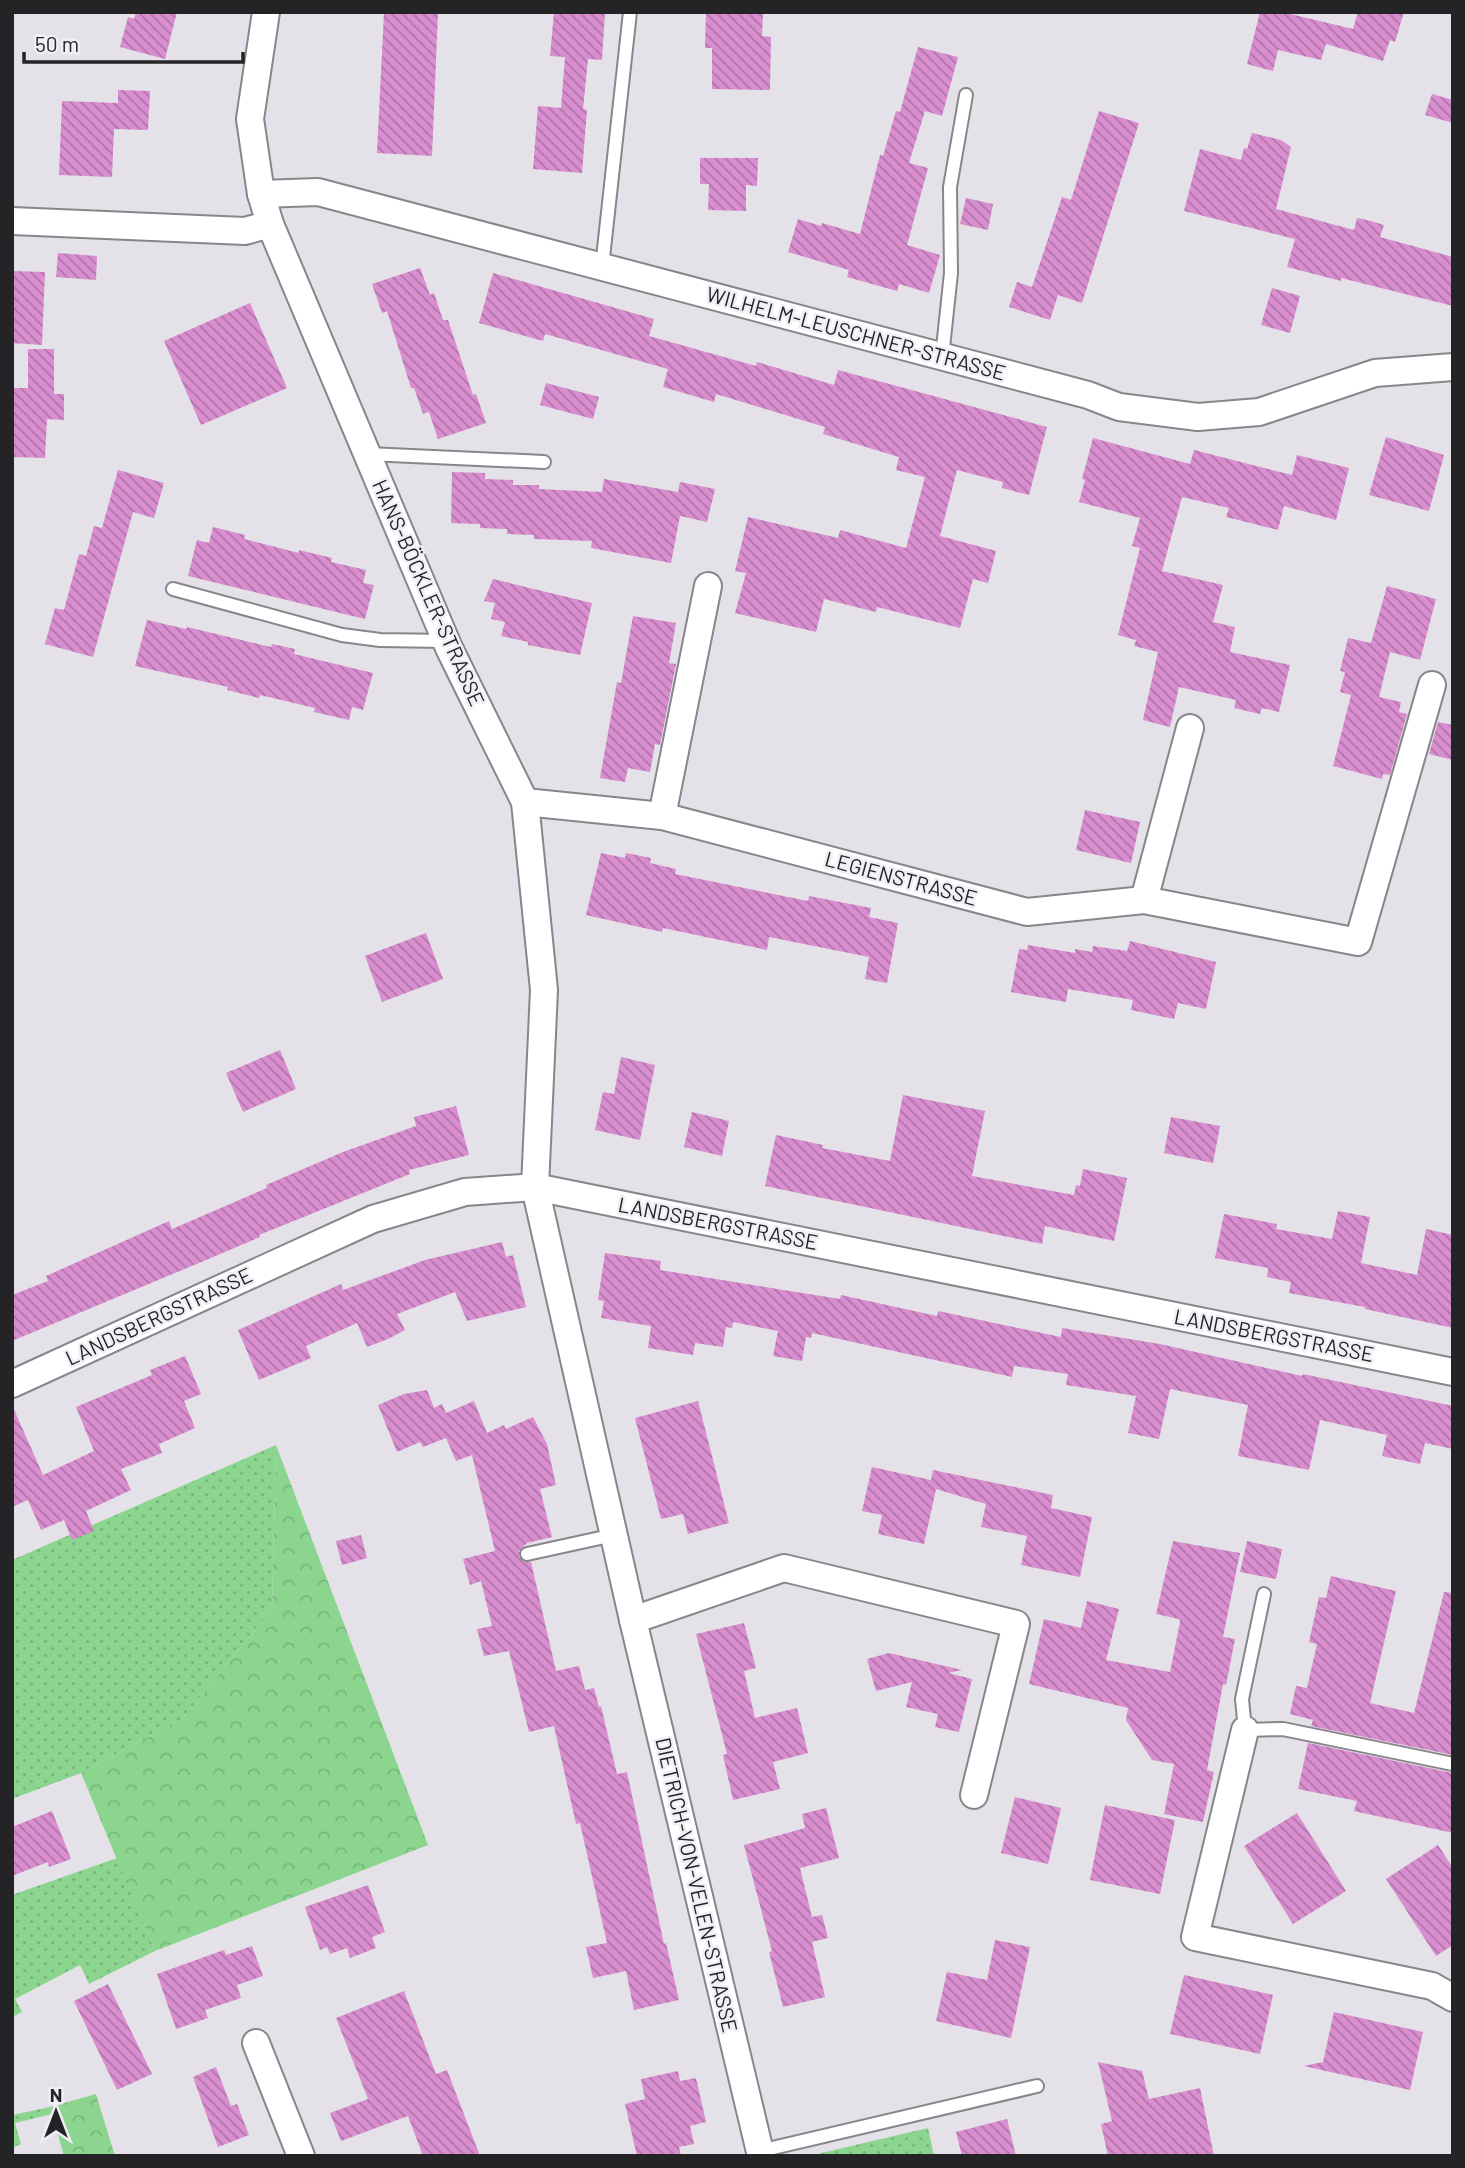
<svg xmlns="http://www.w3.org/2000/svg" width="1465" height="2168" font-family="Barlow,sans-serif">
<defs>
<pattern id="grass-dots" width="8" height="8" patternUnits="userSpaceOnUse" patternTransform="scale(1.75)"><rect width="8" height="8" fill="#8bd58f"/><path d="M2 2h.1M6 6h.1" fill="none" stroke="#78b77b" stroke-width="1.8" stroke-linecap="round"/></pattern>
<pattern id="forest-crowns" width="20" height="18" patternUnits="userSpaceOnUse" patternTransform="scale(1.75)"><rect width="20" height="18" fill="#8bd58f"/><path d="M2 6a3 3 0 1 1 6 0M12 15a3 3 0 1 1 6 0" fill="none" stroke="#78b77b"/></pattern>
<pattern id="building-back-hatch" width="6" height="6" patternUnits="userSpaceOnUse" patternTransform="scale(1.75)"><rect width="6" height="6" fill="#d98ecf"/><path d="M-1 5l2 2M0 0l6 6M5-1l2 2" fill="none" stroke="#b074a8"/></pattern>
</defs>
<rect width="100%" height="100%" fill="#e5e1e8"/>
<!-- grass -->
<g fill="url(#grass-dots)">
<path d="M276,1445L272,1609L183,1718L81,1773L12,1799V1560Z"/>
<path d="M117,1858L155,1951L89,1984L80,1965L15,1999L22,2012L12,2017V1895Z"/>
<path d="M50,2107L52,2114L15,2123L21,2144L12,2148V2136L14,2135L12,2115Z"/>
<path d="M928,2128L934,2156H811L813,2155Z"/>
</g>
<!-- forest -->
<g fill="url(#forest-crowns)">
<path d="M276,1445L428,1845L155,1951L81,1773L183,1718L272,1609Z"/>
<path d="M96,2094L115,2156H64L50,2107Z"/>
</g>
<!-- building -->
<g fill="url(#building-back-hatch)">
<path d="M136,12H177L165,59L120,47L128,17L134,19Z"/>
<path d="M384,12L438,13L432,156L377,153Z"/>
<path d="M554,12H605L602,60L588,59L583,109L587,110L582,173L533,169L538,106L561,108L565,57L550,56Z"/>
<path d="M706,12H763L762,36L771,37L770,90L712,89V48H705Z"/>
<path d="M1260,12H1282L1353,29L1358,12H1404L1395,42L1390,40L1383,61L1326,44L1321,60L1278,50L1273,71L1247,64Z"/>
<path d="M918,47L958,57L942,116L925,111L909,163L928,168L907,245L940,255L929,293L899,284L897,291L847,277L849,270L788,252L798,219L821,226L822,223L860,234L880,155L883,156L896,111L900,112Z"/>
<path d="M118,90L150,91L148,130L114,129L112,177L59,175L62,101L118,103Z"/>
<path d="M1432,94L1453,100V123L1425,115Z"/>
<path d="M1099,111L1139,123L1082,303L1058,295L1050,320L1009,307L1017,282L1032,287L1062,197L1071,200Z"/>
<path d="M1252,133L1281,140L1291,147L1276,209L1354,230L1357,218L1371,221L1384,225L1380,237L1453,257V306L1341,278V281L1287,267L1295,239L1184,211L1200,149L1241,160L1244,148L1247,149Z"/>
<path d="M700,158H758L757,186L746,185V211L708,210L709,184H700Z"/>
<path d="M966,198L993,204L988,230L960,224Z"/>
<path d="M58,253L97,256L96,280L56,277Z"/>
<path d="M420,268L430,295L434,293L443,320H448L473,395L476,394L486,423L438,439L429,412L423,414L414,388H411L387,311L382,313L372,284Z"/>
<path d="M12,271L45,272L42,345L12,343Z"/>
<path d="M493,273L654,319L649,336L756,366L757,362L834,385L838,370L1047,427L1029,495L1002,488L1003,482L957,470L940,536L996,551L988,583L973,579L960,628L877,607L876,612L824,599L816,632L735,613L746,573L735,571L748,517L838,538L840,530L906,548L925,477L896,470L899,457L823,434L825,427L716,394L714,402L663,387L668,369L545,334L543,341L479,323Z"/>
<path d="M1272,288L1300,296L1290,333L1261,325Z"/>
<path d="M250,303L287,388L201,425L164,341Z"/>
<path d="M28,349H54V394H64V420L47,419L45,458L12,457V388H28Z"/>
<path d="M546,383L599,397L593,419L540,405Z"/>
<path d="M1386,437L1444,455L1429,511L1369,495Z"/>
<path d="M1093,438L1190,464L1194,450L1292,475L1297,455L1349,468L1336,520L1284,506L1278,530L1226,517L1229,508L1182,497L1162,571L1223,585L1213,622L1235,627L1230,652L1290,665L1279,712L1262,708L1260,714L1234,708L1236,700L1179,687L1170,727L1143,720L1158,652L1134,646L1136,640L1118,635L1140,548L1132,546L1140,518L1079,502L1085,480L1082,479Z"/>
<path d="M118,470L164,483L154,518L133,512L93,657L45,644L55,608L64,610L79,554L86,556L94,526L102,528Z"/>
<path d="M452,472L485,473V479L513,480V485H539V489L602,492L604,479L678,492L680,482L715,489L707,522L680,516L671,563L591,548L592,541L534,539V535L507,534V529L480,528V524L451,523Z"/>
<path d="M213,527L245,535L244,539L299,553V550L332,558L331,562L366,570L363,583L374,585L365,619L188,576L197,540L209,543Z"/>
<path d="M493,579L592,603L580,655L528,645V642L501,636L505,622L491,619L495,603L484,601Z"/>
<path d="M1387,586L1436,599L1420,660L1390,652L1379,697L1401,702L1399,712L1407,714L1390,775L1383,774L1382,779L1333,766L1351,695L1340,692L1345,672L1340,671L1348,638L1371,643Z"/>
<path d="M633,616L676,623L669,663L676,664L660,745L655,744L650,772L628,768L625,782L600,778L617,682L621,683Z"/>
<path d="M147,620L186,629L187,627L271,647L272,644L295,649L294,654L373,673L363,710L352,707L349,720L314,712L315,708L260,695L259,698L227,690L228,687L135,666Z"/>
<path d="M1438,722L1453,725V760L1429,754Z"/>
<path d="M1085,810L1140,822L1131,863L1076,850Z"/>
<path d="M601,853L625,858L626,853L651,858L650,863L676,869L675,874L808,901L809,896L871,908L869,917L898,923L887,983L865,979L869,957L769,937L767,950L663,928L662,932L586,915Z"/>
<path d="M426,933L443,979L382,1002L365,956Z"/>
<path d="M1130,941L1216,962L1206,1009L1178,1003L1174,1019L1131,1010L1133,1000L1068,989L1066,1002L1011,992L1019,949L1027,950L1028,945L1075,953V949L1092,952L1093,946L1127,951Z"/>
<path d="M280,1050L296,1089L243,1112L226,1073Z"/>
<path d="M621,1057L655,1065L640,1140L595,1130L603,1092L614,1094Z"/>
<path d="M903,1095L985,1111L972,1176L1074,1195L1076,1185L1080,1186L1083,1169L1127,1178L1114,1241L1045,1226L1042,1244L765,1186L776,1135L823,1145L822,1148L890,1161Z"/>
<path d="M456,1106L469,1155L409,1170L410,1174L259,1235L260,1237L199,1263L12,1341V1295L48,1281L46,1276L169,1221L172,1229L267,1188L266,1185L343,1152L416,1126L414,1117Z"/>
<path d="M692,1112L729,1121L722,1156L684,1147Z"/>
<path d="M1171,1117L1220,1126L1213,1163L1164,1153Z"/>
<path d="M1338,1211L1370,1217L1361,1263L1417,1275L1426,1229L1453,1235V1328L1365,1309V1307L1289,1293L1291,1282L1267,1277L1268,1268L1215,1258L1224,1214L1277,1224L1276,1229L1332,1239Z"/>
<path d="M502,1242L506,1257L513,1255L526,1307L467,1321L455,1292L397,1314L405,1330L388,1339L367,1347L357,1323L306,1346L311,1358L259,1380L238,1330L341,1284L343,1290L425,1260Z"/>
<path d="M605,1253L661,1261L660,1270L840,1299L841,1295L937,1316L938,1311L1061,1337L1062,1328L1160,1344L1302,1376L1303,1374L1453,1406V1449L1425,1443L1420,1464L1382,1456L1387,1435L1320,1420L1309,1470L1238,1456L1248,1405L1170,1389L1159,1439L1128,1433L1136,1396L1066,1385L1068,1374L1014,1366L1012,1377L812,1333L811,1338L806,1337L802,1361L773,1356L778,1331L733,1322L732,1328L726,1327L723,1347L695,1343L693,1355L648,1348L651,1326L601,1318L604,1301L598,1300Z"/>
<path d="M185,1356L201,1394L184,1401L195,1428L159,1444L162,1453L121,1469L131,1490L86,1511L94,1531L72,1540L64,1520L41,1530L28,1500L12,1507V1405L43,1475L94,1451L76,1407L152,1375L150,1370Z"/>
<path d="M427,1390L434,1408L442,1404L446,1413L474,1401L487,1433L504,1425L506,1429L533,1417L547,1444L556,1485L540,1489L552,1537L527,1543L519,1551V1557L524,1562H531L556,1671L579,1666L585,1690L594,1688L599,1707L601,1706L617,1774L627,1772L664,1944L666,1943L679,2000L634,2010L626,1971L593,1978L586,1947L607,1943L580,1823L576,1824L554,1726L529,1732L509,1651L484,1656L477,1629L492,1626L481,1581L470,1585L463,1559L495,1551L472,1455L456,1461L446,1438L423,1447L420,1442L397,1452L378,1405L404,1394Z"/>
<path d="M698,1401L729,1523L688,1534L683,1514L661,1519L635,1418Z"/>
<path d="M872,1467L931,1480L933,1470L1053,1495L1051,1508L1092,1517L1080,1577L1021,1565L1027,1536L981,1527L986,1504L936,1489L924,1544L878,1534L882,1515L862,1511Z"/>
<path d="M361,1535L367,1558L342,1565L336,1541Z"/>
<path d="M1173,1541L1240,1553L1223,1637L1235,1639L1226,1685L1223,1684L1207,1770L1214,1772L1203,1822L1164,1814L1174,1764L1152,1760L1126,1720L1128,1708L1029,1684L1044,1619L1081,1628L1087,1601L1119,1609L1106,1660L1170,1672L1180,1622L1179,1619L1156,1614Z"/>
<path d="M1247,1541L1282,1549L1276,1579L1240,1572Z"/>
<path d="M1331,1576L1396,1591L1370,1703L1414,1713L1444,1592L1453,1593V1755L1311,1726L1313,1720L1290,1714L1296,1686L1307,1688L1317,1644L1309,1642L1319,1597L1326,1598Z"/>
<path d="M744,1623L756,1668L744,1671L755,1718L797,1708L808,1753L773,1762L780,1789L733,1800L723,1755L727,1754L696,1634Z"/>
<path d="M889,1653L962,1670L948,1673L972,1679L959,1732L935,1727L938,1714L906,1707L912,1682L876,1691L867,1659Z"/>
<path d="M1308,1743L1453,1773V1833L1354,1811L1357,1801L1298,1789Z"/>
<path d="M1015,1797L1061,1808L1048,1864L1001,1853Z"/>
<path d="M1105,1805L1175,1820L1160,1894L1090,1880Z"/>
<path d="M826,1808L839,1858L800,1868L812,1917L822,1915L828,1938L812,1942L825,1997L783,2007L769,1952L772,1951L744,1845L805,1828L802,1814Z"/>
<path d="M52,1811L71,1859L49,1867L48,1862L12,1876V1827Z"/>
<path d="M1297,1813L1346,1891L1293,1924L1244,1846Z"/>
<path d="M1438,1845L1453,1868V1945L1436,1956L1386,1879Z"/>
<path d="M368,1885L385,1932L372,1937L376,1948L350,1958L347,1948L330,1954L327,1947L320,1950L305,1907Z"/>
<path d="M995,1940L1030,1947L1011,2038L936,2021L947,1972L987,1980Z"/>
<path d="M252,1946L263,1976L237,1985L241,1998L205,2010L208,2018L176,2029L157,1974L224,1950L226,1955Z"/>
<path d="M1184,1975L1273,1995L1260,2054L1170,2034Z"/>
<path d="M108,1984L152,2074L117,2090L74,2001Z"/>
<path d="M404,1991L436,2074L447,2070L480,2156H423L408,2116L341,2141L330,2113L368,2099L336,2018Z"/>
<path d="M1334,2012L1423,2032L1410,2090L1304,2066L1323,2062Z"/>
<path d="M1098,2062L1142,2071L1149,2099L1200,2088L1214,2156H1108L1101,2124L1112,2121Z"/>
<path d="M216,2067L231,2106L237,2104L249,2135L218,2147L193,2077Z"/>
<path d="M678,2071L680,2081L696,2078L706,2122L690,2126L694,2144L679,2147L681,2156H637L625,2104L645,2099L641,2079Z"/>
<path d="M1007,2119L1016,2156H962L956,2132Z"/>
</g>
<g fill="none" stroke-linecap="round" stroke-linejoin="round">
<defs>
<g id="service">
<path d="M602,267L630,12"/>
<path d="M942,357L951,273L950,187L966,95"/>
<path d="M368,454L544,462"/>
<path d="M173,589L342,635L380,640L446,641"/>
<path d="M527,1554L614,1535"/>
<path d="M1264,1594L1242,1699L1245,1730L1283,1729L1453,1764"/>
<path d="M760,2151L1037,2086"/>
</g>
<g id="minor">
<path d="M266,12L250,119L261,194L270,224L449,648L525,802L544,990L535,1187L633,1620L761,2156"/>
<path d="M261,194L318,192L1088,395L1119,407L1198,417L1259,412L1375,373L1453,367"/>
<path d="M12,221L245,231L270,224"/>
<path d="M525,802L662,816L1027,912L1144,900L1358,942L1432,685"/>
<path d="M662,816L708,586"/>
<path d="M1144,900L1190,728"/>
<path d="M12,1384L373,1219L465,1192L535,1187L1453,1372"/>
<path d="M633,1620L784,1568L1016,1624L974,1795"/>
<path d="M1245,1730L1195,1937L1432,1986L1453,1998"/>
<path d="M256,2043L301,2156"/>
</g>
</defs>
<!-- service casing -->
<use href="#service" stroke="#88858b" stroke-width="16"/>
<!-- minor casing -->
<use href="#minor" stroke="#88858b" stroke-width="30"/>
<!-- service -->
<use href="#service" stroke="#fff" stroke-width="12"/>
<!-- minor -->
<use href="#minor" stroke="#fff" stroke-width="26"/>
</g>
<g text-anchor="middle" stroke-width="5" stroke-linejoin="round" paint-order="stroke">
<!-- street labels -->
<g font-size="21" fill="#242326" stroke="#f2eef5">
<text transform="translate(856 334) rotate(15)" y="7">WILHELM-LEUSCHNER-STRASSE</text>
<text transform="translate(428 593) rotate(66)" y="7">HANS-BÖCKLER-STRASSE</text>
<text transform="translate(901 879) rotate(15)" y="7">LEGIENSTRASSE</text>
<text transform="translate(718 1224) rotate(11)" y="7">LANDSBERGSTRASSE</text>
<text transform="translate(159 1317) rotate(-25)" y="7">LANDSBERGSTRASSE</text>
<text transform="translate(1274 1336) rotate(11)" y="7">LANDSBERGSTRASSE</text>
<text transform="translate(696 1885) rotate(77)" y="7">DIETRICH-VON-VELEN-STRASSE</text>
</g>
</g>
<!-- border -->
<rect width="1465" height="2168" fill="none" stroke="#242326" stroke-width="28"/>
<!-- north arrow -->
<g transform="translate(56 2112)" stroke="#f2eef5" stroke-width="5" paint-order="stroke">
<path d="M0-5L12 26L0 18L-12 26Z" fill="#242326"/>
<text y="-10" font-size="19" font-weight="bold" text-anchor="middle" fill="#242326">N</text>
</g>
<!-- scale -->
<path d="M24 52v10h219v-10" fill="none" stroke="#242326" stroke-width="3.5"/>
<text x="35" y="52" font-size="21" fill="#242326" stroke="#f2eef5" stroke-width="5" paint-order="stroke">50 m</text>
</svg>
